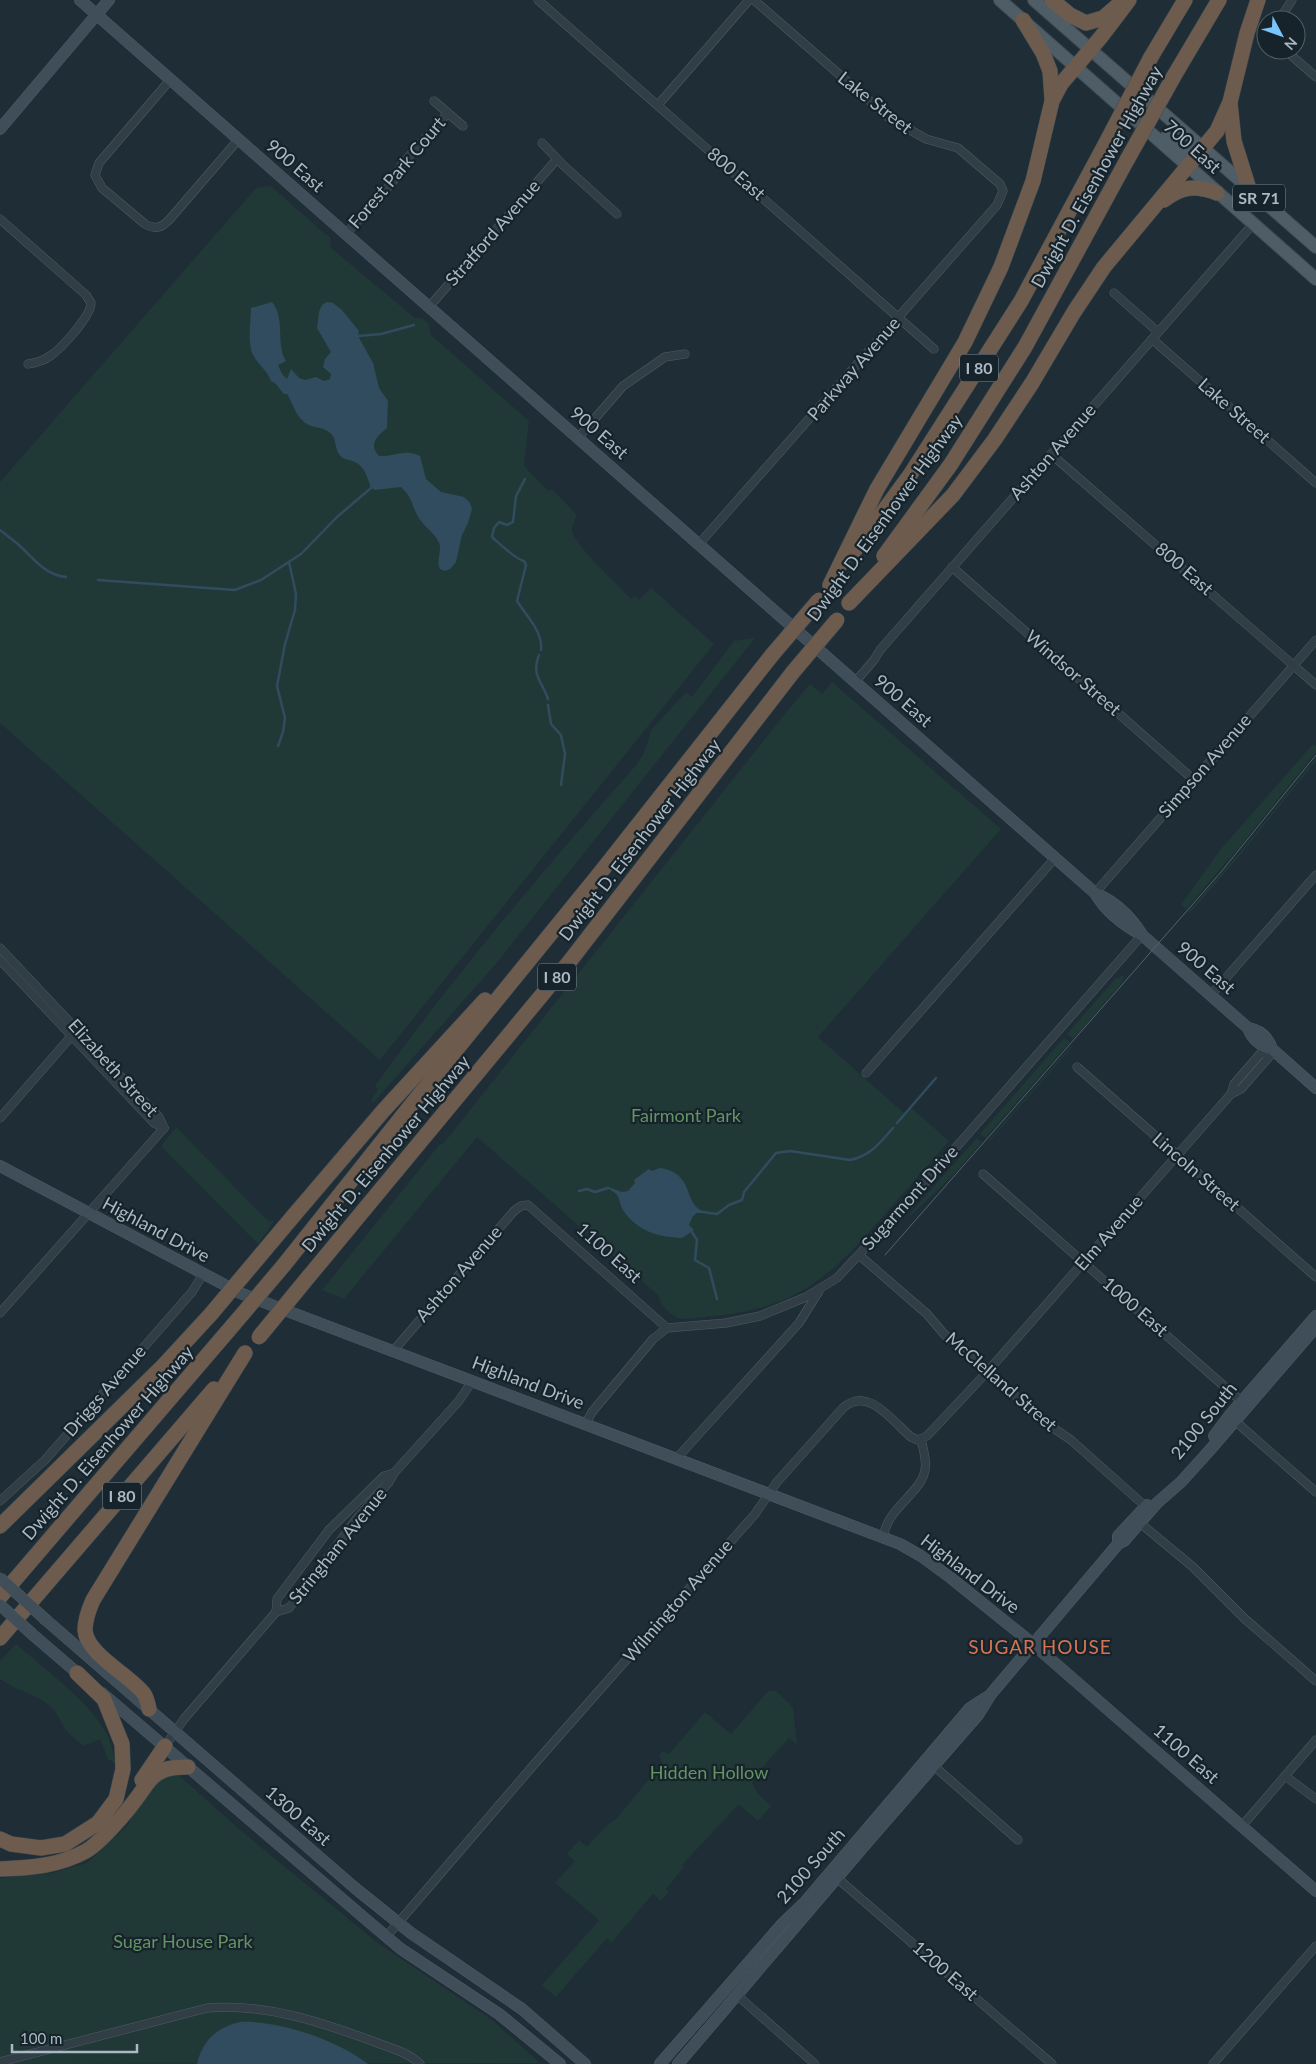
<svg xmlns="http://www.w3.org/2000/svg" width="1316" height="2064" font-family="Lato,sans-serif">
<rect width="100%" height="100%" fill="#1e2d36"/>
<!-- green -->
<g fill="#213936">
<path d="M271,186L325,234L330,237L331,248L415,318H422L429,324L431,335L529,421L524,466L548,491L552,489L577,515C575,520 572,525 572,530C575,546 618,585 631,599L635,596L639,600L651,588L714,644L380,1060L0,723V482L256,188Z"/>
<path d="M755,638L495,965L373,1103L371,1101L378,1089L375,1086C456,973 545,868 637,764L643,755L652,729L686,692L692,697L734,641Z"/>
<path d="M832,682L1001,829L818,1037L905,1114L911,1108L949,1141C928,1165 907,1189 886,1213C858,1245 831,1277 792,1296C757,1313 719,1316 681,1319C669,1315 662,1307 658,1295L477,1137L344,1299L322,1290L440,1144H443L788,710L810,684L822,694Z"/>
<path d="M1313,744L1316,746V752L1242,844L1186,909L1181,905L1220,850Z"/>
<path d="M1316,758V761L1237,859L1190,913L1188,912L1242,850Z"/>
<path d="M1122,975L1124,978L1121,984L1073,1039L1067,1034L1116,978H1119Z"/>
<path d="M1064,1038L1070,1042L985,1138L980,1134Z"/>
<path d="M1072,1045L1073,1046L989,1142L988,1141Z"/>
<path d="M176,1127L268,1221H274L258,1244L161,1146Z"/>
<path d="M977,1138L982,1142L954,1174L909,1217L908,1216Z"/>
<path d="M16,1644C43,1668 91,1703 107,1734C111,1743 113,1754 116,1763L108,1759L100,1739L84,1746C78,1741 71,1736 66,1730C61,1723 58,1713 51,1707C36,1693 16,1691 0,1679V1661Z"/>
<path d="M768,1691H776L793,1707L797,1745L789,1738C775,1754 762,1765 752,1783L758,1794L771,1806L758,1821L740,1805L737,1806L682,1865L684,1867L666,1889L669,1892L661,1901L653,1894L612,1942L607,1938L556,1997L542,1985L599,1920L555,1883L575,1861L567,1854L579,1840L587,1847L606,1826L617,1818L662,1763L659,1755L663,1751L669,1754L705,1712L731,1734Z"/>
<path d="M175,1775L181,1777L240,1830L378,1943L492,2020L540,2063L0,2064V1878L52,1873L87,1863L127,1826L150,1787L165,1776Z"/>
</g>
<!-- water -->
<g fill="#304c5e">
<path d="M272,302C286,319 275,342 286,361L278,365L282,374L287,379L291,369L299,378L305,380L316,377L324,381L330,379L331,374L323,367L325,359L331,352L317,328L319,312L322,305L327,302L333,303L342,310L359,331L358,336L373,363L379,388L388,401L387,428C377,436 368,445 379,456C394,457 405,448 420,456L426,479L441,492L464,497L470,503L472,509L468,523L462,535L456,562L450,569L445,571L440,569C436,561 441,554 440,546C438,536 426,528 421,521C411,508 415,500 401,487L375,490L371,488C367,477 365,465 352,461C347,459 342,459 339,454C334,447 337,438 330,433C323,427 316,428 309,425C296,419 294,405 287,394H284L275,383L271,381C268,371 258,365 253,355C247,343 251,322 251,308Z"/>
<path d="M660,1168C695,1173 683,1204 703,1211V1213H697L693,1216L689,1225L694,1230L682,1238C657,1237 637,1231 623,1210C620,1205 620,1199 617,1195C615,1192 610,1190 608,1188V1187L622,1192L628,1191L635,1183L634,1180L649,1169L652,1171Z"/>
<path d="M240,2022C279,2020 337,2040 368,2064H197C202,2041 217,2027 240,2022Z"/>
</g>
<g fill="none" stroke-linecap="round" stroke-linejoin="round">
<!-- stream -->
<g stroke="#304c5e" stroke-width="2.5">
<path d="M358,336L381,334L414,325"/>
<path d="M525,479L516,496L513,522L507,525L499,522L494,528L492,537C500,544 515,559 524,561L526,565L517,601C526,616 543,631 541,650"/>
<path d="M0,530C6,535 13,540 19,545C33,558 45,575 66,577"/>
<path d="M98,580L235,590L261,580L301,554L337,517L371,488"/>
<path d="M539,655C531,676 542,681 548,699"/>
<path d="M548,705L551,724L561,735L565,754L561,785"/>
<path d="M278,746L283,732L285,718L277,686L285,644L295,610L296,594L289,562"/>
<path d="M897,1123L936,1078"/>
<path d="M579,1191L587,1189L595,1192L608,1188"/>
<path d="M703,1212L717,1214L729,1205L742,1200L744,1192L776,1153L790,1151L850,1160C870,1156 880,1143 893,1128"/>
<path d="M692,1232L697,1240L695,1260L709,1268L717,1299"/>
</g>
<defs>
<g id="street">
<path d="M538,0L934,349"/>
<path d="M1279,20L1292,0"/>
<path d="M1285,50L1316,77"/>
<path d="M170,80L99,163L95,175L102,188L145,224C155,230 161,228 169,220L238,140"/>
<path d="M434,101L463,126"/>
<path d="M658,105L749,0"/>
<path d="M542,143L563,165L617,214"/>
<path d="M0,219L86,295L91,303C91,316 61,349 50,356C43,361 36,363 28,364"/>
<path d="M346,234L395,179L402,164L448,113"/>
<path d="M1114,293L1158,332"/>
<path d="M429,307L557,159"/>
<path d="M1152,339L1316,483"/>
<path d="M578,438L623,386L665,357L685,354"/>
<path d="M1051,454L1316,685"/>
<path d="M699,544L997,205L1003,191L1000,184L958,148L926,139L888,117L754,0"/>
<path d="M952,567L1194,780"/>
<path d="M855,682L874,660L880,650L1253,224"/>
<path d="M1095,893L1316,640"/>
<path d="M0,948L159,1117L164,1128"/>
<path d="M0,960L154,1123L164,1128"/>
<path d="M1211,995L1316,875"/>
<path d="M1077,1067L1316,1277"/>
<path d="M866,1073L1055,858"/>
<path d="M1231,1094L1241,1089L1274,1051"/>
<path d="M0,1118L75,1032"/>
<path d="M983,1174L1241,1401"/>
<path d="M859,1255L927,1314L944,1334L1049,1425L1071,1440L1145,1506"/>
<path d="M0,1313L164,1128"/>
<path d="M394,1350L514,1211L521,1206L528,1205L667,1328"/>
<path d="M1235,1421L1316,1492"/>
<path d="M586,1423L592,1412L653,1339L667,1328L726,1323L760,1316L806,1297L837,1278L909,1201L1142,935"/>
<path d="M677,1458L799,1323L819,1291"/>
<path d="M0,1501L45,1460L192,1292L203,1274"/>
<path d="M1140,1523L1193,1567L1245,1619L1316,1681"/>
<path d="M883,1538C887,1507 921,1494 925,1470C927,1460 923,1449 921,1439"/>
<path d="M276,1612L277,1599L329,1530L384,1476L394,1473"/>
<path d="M165,1746L184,1719L276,1612L289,1608L310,1582L357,1518L389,1482L394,1473L458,1402L473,1380"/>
<path d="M934,1766L1018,1840"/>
<path d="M1285,1776L1316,1799"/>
<path d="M1242,1826L1316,1740"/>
<path d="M837,1878L1052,2064"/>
<path d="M386,1937L537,1761L755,1514L777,1482L843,1408C868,1385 893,1422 911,1437L918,1440L927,1436L988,1371L1209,1119L1231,1094L1234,1084L1260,1054L1272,1049"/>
<path d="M737,1995L815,2064"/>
<path d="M0,2062L207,2008C265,2003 321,2022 375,2042C390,2048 408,2052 420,2064"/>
<path d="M1213,2064L1316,1946"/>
</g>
<g id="secondary">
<path d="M80,0L1095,893C1106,912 1123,925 1142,935L1248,1028C1259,1030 1268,1037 1272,1049"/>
<path d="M0,129L109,0"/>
<path d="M1095,893C1114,901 1130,916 1141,933"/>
<path d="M1248,1028C1252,1039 1260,1046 1272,1049L1316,1088"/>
<path d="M0,1166L240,1293L900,1544L921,1556L951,1578L1033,1644L1316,1891"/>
<path d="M1214,1436L1229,1416L1316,1316"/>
<path d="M1118,1544V1536L1147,1505"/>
<path d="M46,1620L355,1888L411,1933L522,2009L585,2064"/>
<path d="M32,1634L82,1677"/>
<path d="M102,1693L369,1922L401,1949L499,2014L560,2064"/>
<path d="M660,2064L783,1923L806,1901L970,1708L987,1697"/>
<path d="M678,2064L870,1839L978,1715L991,1694L1118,1544L1124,1541L1157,1503L1181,1482L1209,1451L1316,1327"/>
</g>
<g id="primary">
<path d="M1000,0L1316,279"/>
<path d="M1034,0L1316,247"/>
<path d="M1166,137C1178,148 1187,156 1203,148"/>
</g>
<g id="highway">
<path d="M1052,0L1070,15L1086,23L1103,18L1117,6"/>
<path d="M1023,20L1043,53L1050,71L1052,99"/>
<path d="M1151,57L1185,0"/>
<path d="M1174,76L1219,0"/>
<path d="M1230,103L1234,141L1249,189"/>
<path d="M1164,200C1182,186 1196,185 1217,193"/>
<path d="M855,550L910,475L1021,301L1108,139"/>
<path d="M884,556L951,464L1025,347L1127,160"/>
<path d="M830,585L877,489L965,342L1001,267L1033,181L1052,101L1061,84L1101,37L1129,0"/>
<path d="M849,603L953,495L995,439L1032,383L1074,312L1104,267L1217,131L1230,102L1247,33L1258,0"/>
<path d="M295,1214L383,1111L485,1000"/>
<path d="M284,1265L408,1109L600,873L772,655"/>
<path d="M310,1275L570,961L793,672"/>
<path d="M0,1526L163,1366L211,1314"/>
<path d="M0,1597L234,1324"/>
<path d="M0,1638L214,1389"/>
<path d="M149,1709C148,1705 147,1698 144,1694C131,1676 86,1654 85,1630C85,1619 89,1609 93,1600L245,1353"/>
<path d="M142,1780L165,1746"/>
<path d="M0,1839L11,1844L41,1848L65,1844L98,1823L116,1799L123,1769L122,1744L104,1699L77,1673"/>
<path d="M0,1869C30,1868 59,1866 86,1851C100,1843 126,1813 136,1799C144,1789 150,1776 162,1771C170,1767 179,1767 188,1767"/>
</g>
</defs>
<!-- street casing -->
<use href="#street" stroke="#4f5c65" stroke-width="9"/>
<!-- secondary casing -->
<use href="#secondary" stroke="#4f5c65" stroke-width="12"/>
<!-- primary casing -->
<use href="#primary" stroke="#3e4a53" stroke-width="14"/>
<!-- highway casing -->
<use href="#highway" stroke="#3c4951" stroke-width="16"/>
<!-- street -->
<use href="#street" stroke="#323e46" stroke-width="8"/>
<!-- secondary -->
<use href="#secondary" stroke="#3f4e59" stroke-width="11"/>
<!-- primary -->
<use href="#primary" stroke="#4f5d67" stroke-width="12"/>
<!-- highway -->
<use href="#highway" stroke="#6d5b4e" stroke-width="15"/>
<!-- tram -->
<path stroke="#53636e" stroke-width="1" d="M885,1255L1221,872L1316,755"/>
<defs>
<g id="secondary-bridge">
<path d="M0,1578L46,1620"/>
<path d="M0,1605L32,1634"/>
</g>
<g id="highway-bridge">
<path d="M1108,139L1151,57"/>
<path d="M1127,160L1174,76"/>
<path d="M772,655L819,600"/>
<path d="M793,672L837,620"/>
<path d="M211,1314L295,1214"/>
<path d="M234,1324L284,1265"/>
<path d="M259,1337L310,1275"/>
</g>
</defs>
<!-- secondary-bridge casing -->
<use href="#secondary-bridge" stroke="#4f5c65" stroke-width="12" stroke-linecap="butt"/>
<!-- highway-bridge casing -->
<use href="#highway-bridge" stroke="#3c4951" stroke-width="16" stroke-linecap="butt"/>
<!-- secondary-bridge -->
<use href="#secondary-bridge" stroke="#3f4e59" stroke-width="11"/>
<!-- highway-bridge -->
<use href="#highway-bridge" stroke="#6d5b4e" stroke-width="15"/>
</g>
<g text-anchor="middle" stroke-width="4.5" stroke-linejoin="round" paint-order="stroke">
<!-- shield labels -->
<g fill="#17232a" stroke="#7f8c96" stroke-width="1">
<rect x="1233" y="184.5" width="52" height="27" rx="4"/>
<rect x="960" y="354.5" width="38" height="27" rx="4"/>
<rect x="538" y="963.5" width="38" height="27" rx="4"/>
<rect x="103" y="1482.5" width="38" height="27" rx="4"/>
</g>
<g font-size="16" font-weight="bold" fill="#abb9c4">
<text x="1259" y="204">SR 71</text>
<text x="979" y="374">I 80</text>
<text x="557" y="983">I 80</text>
<text x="122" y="1502">I 80</text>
</g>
<!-- street labels -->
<g font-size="18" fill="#abb9c4" stroke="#17232a">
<text transform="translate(875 103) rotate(38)" y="6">Lake Street</text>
<text transform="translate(1192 147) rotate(42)" y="6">700 East</text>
<text transform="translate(295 166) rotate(41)" y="6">900 East</text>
<text transform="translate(397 173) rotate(-50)" y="6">Forest Park Court</text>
<text transform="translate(736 174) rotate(41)" y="6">800 East</text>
<text transform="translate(1097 177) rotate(-61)" y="6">Dwight D. Eisenhower Highway</text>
<text transform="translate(493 233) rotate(-49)" y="6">Stratford Avenue</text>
<text transform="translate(854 369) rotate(-49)" y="6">Parkway Avenue</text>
<text transform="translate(1234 411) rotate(41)" y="6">Lake Street</text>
<text transform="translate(599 433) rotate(41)" y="6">900 East</text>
<text transform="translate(1053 452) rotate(-49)" y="6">Ashton Avenue</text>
<text transform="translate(885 518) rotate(-54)" y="6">Dwight D. Eisenhower Highway</text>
<text transform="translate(1184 569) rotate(41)" y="6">800 East</text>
<text transform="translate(1073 673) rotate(41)" y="6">Windsor Street</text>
<text transform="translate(903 701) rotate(41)" y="6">900 East</text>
<text transform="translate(1205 766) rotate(-49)" y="6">Simpson Avenue</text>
<text transform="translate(640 840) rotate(-52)" y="6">Dwight D. Eisenhower Highway</text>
<text transform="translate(1206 968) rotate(41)" y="6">900 East</text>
<text transform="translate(113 1068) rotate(48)" y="6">Elizabeth Street</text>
<text transform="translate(386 1154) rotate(-50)" y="6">Dwight D. Eisenhower Highway</text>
<text transform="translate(1196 1172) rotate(41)" y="6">Lincoln Street</text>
<text transform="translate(910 1198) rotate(-48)" y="6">Sugarmont Drive</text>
<text transform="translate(156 1230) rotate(28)" y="6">Highland Drive</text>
<text transform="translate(1109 1233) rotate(-49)" y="6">Elm Avenue</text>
<text transform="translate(609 1253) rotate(42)" y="6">1100 East</text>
<text transform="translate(459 1274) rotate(-49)" y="6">Ashton Avenue</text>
<text transform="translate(1135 1307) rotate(41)" y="6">1000 East</text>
<text transform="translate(1001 1382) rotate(41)" y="6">McClelland Street</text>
<text transform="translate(528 1383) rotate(21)" y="6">Highland Drive</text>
<text transform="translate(105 1391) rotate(-49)" y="6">Driggs Avenue</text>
<text transform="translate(1204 1421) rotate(-51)" y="6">2100 South</text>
<text transform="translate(108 1443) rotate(-49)" y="6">Dwight D. Eisenhower Highway</text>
<text transform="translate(338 1546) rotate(-51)" y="6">Stringham Avenue</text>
<text transform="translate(970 1574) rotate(37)" y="6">Highland Drive</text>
<text transform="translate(678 1601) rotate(-49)" y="6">Wilmington Avenue</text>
<text transform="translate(1186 1754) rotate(41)" y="6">1100 East</text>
<text transform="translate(298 1816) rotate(41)" y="6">1300 East</text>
<text transform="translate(811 1866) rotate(-49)" y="6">2100 South</text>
<text transform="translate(945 1971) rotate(41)" y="6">1200 East</text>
</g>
<!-- park labels -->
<g font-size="18" fill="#639465" stroke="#17232a">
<text x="686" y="1122">Fairmont Park</text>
<text x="709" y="1779">Hidden Hollow</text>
<text x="183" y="1948">Sugar House Park</text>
</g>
<!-- neighbourhood labels -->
<g font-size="19" letter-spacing="1" fill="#d57454" stroke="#17232a">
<text x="1040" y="1654">SUGAR HOUSE</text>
</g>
</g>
<!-- north arrow -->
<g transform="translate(1281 35) rotate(131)"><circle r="24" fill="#17232a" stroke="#525f68"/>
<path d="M0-4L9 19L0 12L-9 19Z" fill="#79c4fb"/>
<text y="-8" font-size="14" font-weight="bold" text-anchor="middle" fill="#abb9c4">N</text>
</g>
<!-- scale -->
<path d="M12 2044v8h125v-8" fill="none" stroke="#abb9c4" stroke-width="2.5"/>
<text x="20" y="2044" font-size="15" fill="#abb9c4" stroke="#17232a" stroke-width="4" paint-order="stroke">100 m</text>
</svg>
